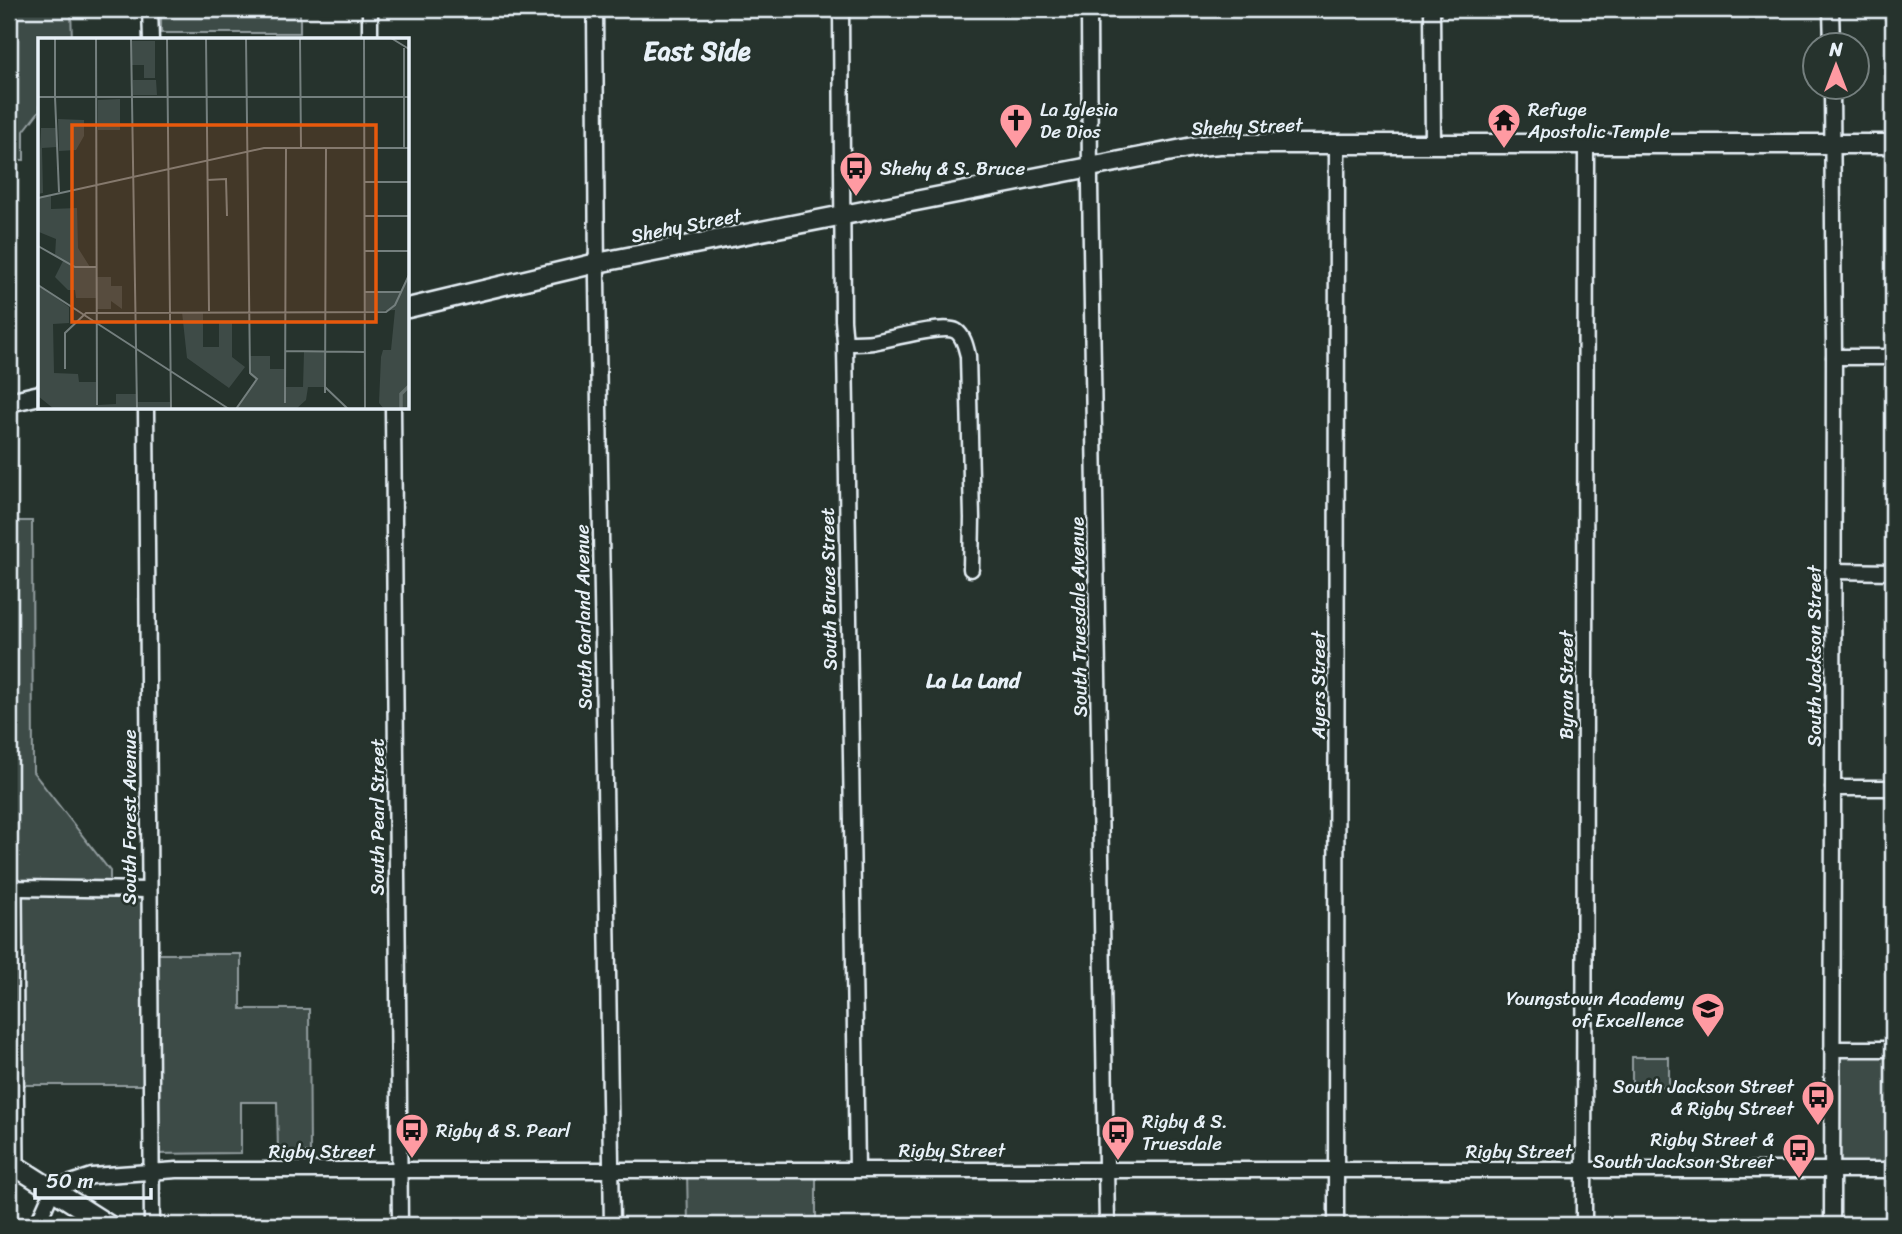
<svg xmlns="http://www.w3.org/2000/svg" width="1902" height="1234" font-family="Sriracha,sans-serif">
<rect width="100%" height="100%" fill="#26332d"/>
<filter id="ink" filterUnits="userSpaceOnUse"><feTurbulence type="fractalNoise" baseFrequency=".0143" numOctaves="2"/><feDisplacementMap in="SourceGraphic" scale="14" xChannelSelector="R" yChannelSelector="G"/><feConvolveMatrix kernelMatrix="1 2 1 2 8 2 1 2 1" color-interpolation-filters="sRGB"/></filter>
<g filter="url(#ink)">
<!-- green -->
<g fill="#3e4b47" stroke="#939ea0" stroke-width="2">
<path d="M9,9H71L72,40H40V110L24,131V160H9Z"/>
<rect x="161" y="9" width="139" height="24"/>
<path d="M9,521H32L33,772L110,871V890H149L150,954H241V1009H309L310,1153H278L277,1102H241V1153L151,1154L150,1085H20L19,1035H9Z"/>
<rect x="1832" y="1049" width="61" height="121"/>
<path d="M1632,1057H1669V1086L1632,1087Z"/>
<path d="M687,1170H816V1225H688Z"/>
</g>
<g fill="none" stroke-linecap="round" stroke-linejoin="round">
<defs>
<path id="service" d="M18,888L20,1167"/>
<g id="minor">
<path d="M150,9L151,40"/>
<path d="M370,9V40"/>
<path d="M595,9L597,280L612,1225"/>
<path d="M841,9L843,320L845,343L857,1169"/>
<path d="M1089,9L1090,185L1107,1225"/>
<path d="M1432,9L1433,143"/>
<path d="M1831,9L1832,46"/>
<path d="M845,343C854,343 864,343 873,342C890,339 943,324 956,331C964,336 966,348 968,356L972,518L971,569"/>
<path d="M1834,357H1893"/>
<path d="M146,408L152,1225"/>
<path d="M393,408L400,1225"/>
<path d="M1833,571L1893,572"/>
<path d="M1833,788H1893"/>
<path d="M9,884L18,888L149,890"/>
<path d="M1832,1049H1893"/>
<path d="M37,1225L53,1189L92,1176L177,1170H1893"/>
<path d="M1336,1225L1337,145"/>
<path d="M1584,1225L1586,144"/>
<path d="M1832,1225L1834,357L1832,88"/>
</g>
<g id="tertiary">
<path d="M408,308L597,263L1198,146L1220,144H1893"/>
<path d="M9,402L40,395"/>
</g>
<path id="secondary" d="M9,1162L108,1225"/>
</defs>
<!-- service casing -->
<use href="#service" stroke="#e8f1f8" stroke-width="12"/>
<!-- minor casing -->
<use href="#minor" stroke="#e8f1f8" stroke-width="19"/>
<!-- tertiary casing -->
<use href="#tertiary" stroke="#e8f1f8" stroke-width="23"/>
<!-- secondary casing -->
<use href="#secondary" stroke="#e8f1f8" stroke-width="24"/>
<!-- service -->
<use href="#service" stroke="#26332d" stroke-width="7"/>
<!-- minor -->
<use href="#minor" stroke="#26332d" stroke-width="14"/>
<!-- tertiary -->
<use href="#tertiary" stroke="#26332d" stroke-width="18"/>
<!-- secondary -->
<use href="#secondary" stroke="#26332d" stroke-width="19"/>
</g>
</g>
<!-- icons -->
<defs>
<symbol id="church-pin" viewBox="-11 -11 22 30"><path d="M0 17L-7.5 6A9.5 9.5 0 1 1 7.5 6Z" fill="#ff9aa2" stroke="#26332d"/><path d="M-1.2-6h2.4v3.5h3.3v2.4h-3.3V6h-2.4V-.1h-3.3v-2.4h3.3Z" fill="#111"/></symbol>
<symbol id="temple-pin" viewBox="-11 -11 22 30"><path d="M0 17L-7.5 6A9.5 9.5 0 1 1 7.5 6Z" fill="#ff9aa2" stroke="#26332d"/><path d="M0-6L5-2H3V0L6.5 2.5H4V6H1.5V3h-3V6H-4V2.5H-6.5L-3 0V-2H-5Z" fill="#111"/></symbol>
<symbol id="bus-pin" viewBox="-11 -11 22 30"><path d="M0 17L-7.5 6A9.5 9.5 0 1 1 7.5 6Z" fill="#ff9aa2" stroke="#26332d"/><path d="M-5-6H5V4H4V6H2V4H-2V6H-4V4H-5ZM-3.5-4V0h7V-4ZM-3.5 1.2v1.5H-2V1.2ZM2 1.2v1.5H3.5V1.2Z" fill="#111"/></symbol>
<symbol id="school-pin" viewBox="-11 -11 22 30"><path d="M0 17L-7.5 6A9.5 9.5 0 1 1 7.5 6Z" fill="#ff9aa2" stroke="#26332d"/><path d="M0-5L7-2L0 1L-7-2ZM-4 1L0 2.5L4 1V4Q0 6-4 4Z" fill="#111"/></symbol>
</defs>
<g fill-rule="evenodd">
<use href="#church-pin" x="997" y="101" width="38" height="52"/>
<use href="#temple-pin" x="1485" y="101" width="38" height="52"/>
<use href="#bus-pin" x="837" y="149" width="38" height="52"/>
<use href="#school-pin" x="1689" y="990" width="38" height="52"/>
<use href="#bus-pin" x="1799" y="1078" width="38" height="52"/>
<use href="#bus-pin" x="393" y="1111" width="38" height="52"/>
<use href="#bus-pin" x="1099" y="1113" width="38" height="52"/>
<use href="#bus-pin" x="1780" y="1131" width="38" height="52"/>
</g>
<g text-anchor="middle" stroke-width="5" stroke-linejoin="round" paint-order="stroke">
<!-- poi labels -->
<g font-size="19" fill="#e8f1f8" stroke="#26332d" text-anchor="start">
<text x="1040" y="116">La Iglesia<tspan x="1040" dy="22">De Dios</tspan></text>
<text x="1528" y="116">Refuge<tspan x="1528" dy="22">Apostolic Temple</tspan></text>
<text x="880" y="175">Shehy &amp; S. Bruce</text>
<text x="1684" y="1005" text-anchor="end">Youngstown Academy<tspan x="1684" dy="22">of Excellence</tspan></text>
<text x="1794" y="1093" text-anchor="end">South Jackson Street<tspan x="1794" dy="22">&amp; Rigby Street</tspan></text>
<text x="1142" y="1128">Rigby &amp; S.<tspan x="1142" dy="22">Truesdale</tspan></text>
<text x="436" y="1137">Rigby &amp; S. Pearl</text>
<text x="1774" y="1146" text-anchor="end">Rigby Street &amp;<tspan x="1774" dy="22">South Jackson Street</tspan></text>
</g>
<!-- street labels -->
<g font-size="19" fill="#e8f1f8" stroke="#26332d">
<text transform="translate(1247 126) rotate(-2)" y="7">Shehy Street</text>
<text transform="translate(686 225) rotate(-11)" y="7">Shehy Street</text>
<text transform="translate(828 589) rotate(-91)" y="7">South Bruce Street</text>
<text transform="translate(583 617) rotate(-91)" y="7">South Garland Avenue</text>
<text transform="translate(1078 617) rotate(-91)" y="7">South Truesdale Avenue</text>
<text transform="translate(1814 656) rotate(-90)" y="7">South Jackson Street</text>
<text transform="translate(1318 685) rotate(-90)" y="7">Ayers Street</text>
<text transform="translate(1566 685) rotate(-90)" y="7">Byron Street</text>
<text transform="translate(129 817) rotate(-90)" y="7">South Forest Avenue</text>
<text transform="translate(377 817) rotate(-90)" y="7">South Pearl Street</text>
<text x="952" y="1157">Rigby Street</text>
<text x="322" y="1158">Rigby Street</text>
<text x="1519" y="1158">Rigby Street</text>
</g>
<!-- neighbourhood labels -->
<g font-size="21" font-weight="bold" fill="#e8f1f8" stroke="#26332d">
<text x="973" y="688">La La Land</text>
</g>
<!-- district labels -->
<g font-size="26" font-weight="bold" fill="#e8f1f8" stroke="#26332d">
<text x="697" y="60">East Side</text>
</g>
</g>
<!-- overview -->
<g transform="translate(38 38)">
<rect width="371" height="371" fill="#26332d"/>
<path d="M93,3H117V40H106V27H93ZM95,42H118L119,57H95ZM82,61V92H60V62ZM20,81L46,82V98L38,112L21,113ZM3,90H19V109L4,110L5,155L0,156ZM13,157V171L39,170L40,210L52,229H58V239H73V248H84V271L73,263V271H59L58,260H38L37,252H30L17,239L25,223L17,218L18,201L1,194L0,185V160ZM371,237V371H346L341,365L343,319L345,312H353L357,272L327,274V254H364ZM0,247L31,269V285L15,286L16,335L40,336L41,344H59L60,367L78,366V356H99V364H133V371H16L0,358ZM144,274H165V309H181V284H194V319L207,329L191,350L149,320ZM266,314H287V349H270L268,362L258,371H198L218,341L212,337L211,318H232V331H248V349H265Z" fill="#3e4b47"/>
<path fill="none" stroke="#636f6d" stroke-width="3.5" d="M363,371V356L371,348"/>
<path fill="none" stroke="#747f7e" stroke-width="2" d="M58,0L59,367M93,0L99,371M129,0L133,371M168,0L171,273M262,0L263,110M326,0L327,371M353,0L371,11M366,10V110M0,59H17V0M169,142L188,141L189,178M327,144H371M21,154L17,59H371M0,160L226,110H371M327,178H371M0,208L37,229H58M327,213H371M0,247L191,371M327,254H363M248,313L326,314M27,331V295L48,275L348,274L357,267L371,237M287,349L310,371M287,355L288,110M247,365L248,110M198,371L219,341L212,335L208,0"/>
<path fill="#e8590c" fill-opacity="0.15" stroke="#e8590c" stroke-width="3.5" d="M34,87H338V284H34Z"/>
<rect width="371" height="371" fill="none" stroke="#e8f1f8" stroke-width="3.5"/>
</g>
<!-- margin -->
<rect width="1902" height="1234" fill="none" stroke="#26332d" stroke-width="35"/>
<rect x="18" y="18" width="1867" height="1199" fill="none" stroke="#e8f1f8" stroke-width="2.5" filter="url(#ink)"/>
<!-- north arrow -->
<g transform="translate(1836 66)"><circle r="33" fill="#26332d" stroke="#747f7e" stroke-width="2"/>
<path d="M0-5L12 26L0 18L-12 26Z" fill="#ff9aa2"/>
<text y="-10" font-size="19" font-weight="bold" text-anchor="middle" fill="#e8f1f8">N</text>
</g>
<!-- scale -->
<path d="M35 1188v10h116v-10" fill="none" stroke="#e8f1f8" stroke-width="3.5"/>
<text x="46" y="1188" font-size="21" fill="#e8f1f8" stroke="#26332d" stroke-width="5" paint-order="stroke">50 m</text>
</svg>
